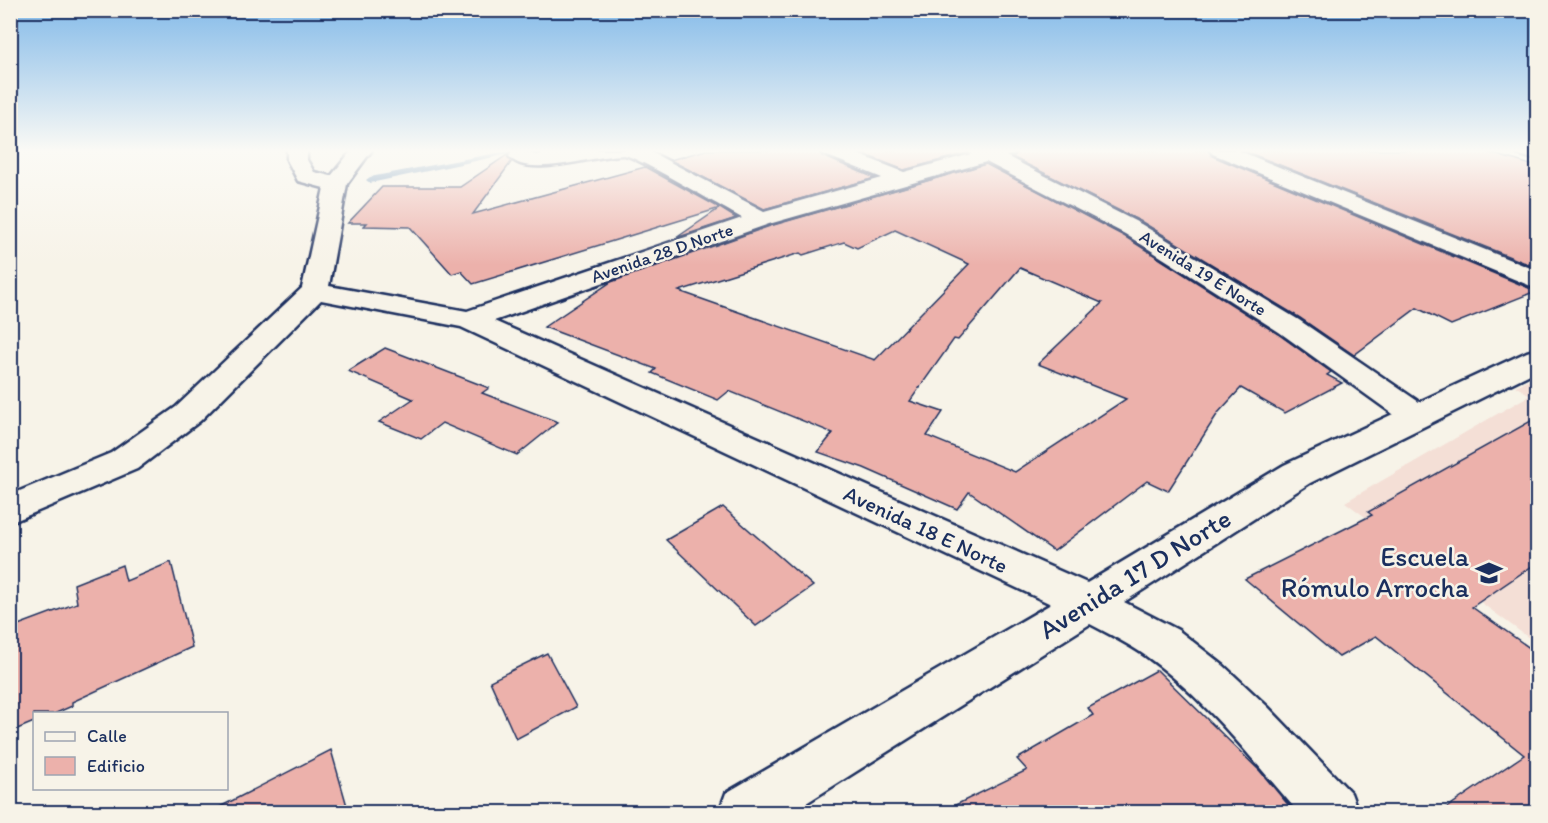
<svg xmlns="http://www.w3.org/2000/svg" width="1548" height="823" font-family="Itim,sans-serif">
<rect width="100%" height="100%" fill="#f7f3e8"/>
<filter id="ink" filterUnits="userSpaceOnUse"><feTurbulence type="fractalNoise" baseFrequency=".0167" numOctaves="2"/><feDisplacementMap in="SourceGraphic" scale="12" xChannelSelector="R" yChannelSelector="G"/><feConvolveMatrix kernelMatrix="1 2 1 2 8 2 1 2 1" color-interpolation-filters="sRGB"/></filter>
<g filter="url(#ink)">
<!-- built -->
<path fill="#f4dfd6" d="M1537,377V644L1345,502L1530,395L1515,386Z"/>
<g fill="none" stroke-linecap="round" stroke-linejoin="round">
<!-- stream -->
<path fill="#5f88b3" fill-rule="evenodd" d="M512,150H528L370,183L366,180L370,177Z"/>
</g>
<!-- building -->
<g fill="#ecb1ab" stroke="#1b2f5e" stroke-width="1.5" fill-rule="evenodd">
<path d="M706,150H818L822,156L875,178L764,209L670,160Z"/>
<path d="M853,150H966L967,153L904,170Z"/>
<path d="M1019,150H1208L1212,156L1536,291L1451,325L1417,308L1354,355L1300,318L1142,222L1012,157Z"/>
<path d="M1242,150H1480L1538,167V268Z"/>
<path d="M507,155L512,161L473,214L645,167L720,208L473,284L461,271L452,274L410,227L364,226L367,223H348L382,187H460Z"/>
<path d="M986,164L1124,236L1278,334L1331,372L1327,375L1342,383L1285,413L1241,388L1218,413L1168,491L1147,481L1054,551L969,492L957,509L864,468L818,452L833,433L729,391L718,400L652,373L656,369L544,327L611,282L770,226ZM895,230L969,264L875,360L679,291L800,253L803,255L844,242L857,248ZM1020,268L1102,303L1038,364L1126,399L1015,472L927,436L943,412L910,401L954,339L958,340Z"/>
<path d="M720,208L736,218L676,238Z"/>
<path d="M385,348L489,388L482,393L558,422L517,455L442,423L421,439L379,422L413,399L348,371Z"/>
<path d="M1538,417V562L1472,607L1538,654V813H1439L1524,755L1376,636L1339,657L1245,579L1372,515L1368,512Z"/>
<path d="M723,507L813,586L756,626L666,540Z"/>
<path d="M171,562L192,647L72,702V706L54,714H34V722L10,732V628L77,603L74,584L122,565L126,581Z"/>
<path d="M547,653L576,707L516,739L490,681Z"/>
<path d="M1157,670L1260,771L1295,813H939L1027,770L1017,759L1093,715L1088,708Z"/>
<path d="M331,750L349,813H208Z"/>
</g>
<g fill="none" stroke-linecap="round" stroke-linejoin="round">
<defs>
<g id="minor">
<path d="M287,150H307V160L314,172L331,176L352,150H372L347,184L329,286L467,311L742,218C725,209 634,155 624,155C598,154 526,180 509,156L512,152L519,150L536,155L575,150H647L764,211L882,178L823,154L820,150H847L904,172L971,154L968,150H1017L1014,154L1006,156L1141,224L1299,320L1419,402L1527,352L1538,349V370L1310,483L1124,602L1178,630L1224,666L1268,707L1351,793L1358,812H1298C1251,758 1205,698 1146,656C1129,644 1109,634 1090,624L792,812H719L726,793L1051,604L461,327L321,300L200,421L137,469L10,523V495L111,453L176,407L302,288L324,188L298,181L287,160ZM986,162L1125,234L1279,332L1393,414L1284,465L1087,583L494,321L769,224Z"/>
<path d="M1210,150H1237L1538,271V289L1213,154Z"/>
<path d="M1514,150H1538V160L1517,154Z"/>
</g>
</defs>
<!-- minor casing -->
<use href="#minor" stroke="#1b2f5e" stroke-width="5"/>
<!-- minor -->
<use href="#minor" fill="#f7f3e8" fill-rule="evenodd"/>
</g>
</g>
<!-- sky -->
<linearGradient id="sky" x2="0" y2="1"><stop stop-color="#83bae9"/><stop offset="0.57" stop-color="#fbfaf5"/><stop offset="1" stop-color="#fbfaf5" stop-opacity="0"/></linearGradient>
<rect width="1548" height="265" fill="url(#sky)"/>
<!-- icons -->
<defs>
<symbol id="school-bare" viewBox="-9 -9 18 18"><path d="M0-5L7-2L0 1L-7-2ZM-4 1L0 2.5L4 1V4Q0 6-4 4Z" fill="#1b2f5e" stroke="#f7f3e8" stroke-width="2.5" paint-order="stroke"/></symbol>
</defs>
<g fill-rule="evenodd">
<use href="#school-bare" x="1470" y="554" width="38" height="38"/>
</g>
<g text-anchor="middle" stroke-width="5" stroke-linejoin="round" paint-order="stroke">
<!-- far-street labels -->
<g font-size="18" fill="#1b2f5e" stroke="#f7f3e8">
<text transform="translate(662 253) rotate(-19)" y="6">Avenida 28 D Norte</text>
<text transform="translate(1203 273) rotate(32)" y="6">Avenida 19 E Norte</text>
</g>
<!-- street labels -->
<g font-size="22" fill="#1b2f5e" stroke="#f7f3e8">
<text transform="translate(926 529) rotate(25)" y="8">Avenida 18 E Norte</text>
</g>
<!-- near-poi labels -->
<g font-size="27" fill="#1b2f5e" stroke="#f7f3e8" text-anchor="end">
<text x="1469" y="566">Escuela<tspan x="1469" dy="31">Rómulo Arrocha</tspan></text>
</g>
<!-- near-street labels -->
<g font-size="27" fill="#1b2f5e" stroke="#f7f3e8">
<text transform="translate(1135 574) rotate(-32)" y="9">Avenida 17 D Norte</text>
</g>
</g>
<!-- margin -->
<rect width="1548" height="823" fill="none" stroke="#f7f3e8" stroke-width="36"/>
<rect x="18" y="18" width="1512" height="787" fill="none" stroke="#1b2f5e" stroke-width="2" filter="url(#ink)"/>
<!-- legend -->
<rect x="33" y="712" width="195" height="78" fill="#f7f3e8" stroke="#9fa5b1" stroke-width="1.5"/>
<rect x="45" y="732" width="30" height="9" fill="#f7f3e8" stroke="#9fa5b1" stroke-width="1.5"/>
<text x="87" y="742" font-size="18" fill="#1b2f5e">Calle</text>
<rect x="45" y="757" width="30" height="18" fill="#ecb1ab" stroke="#9fa5b1" stroke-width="1.5"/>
<text x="87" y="772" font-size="18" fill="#1b2f5e">Edificio</text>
</svg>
